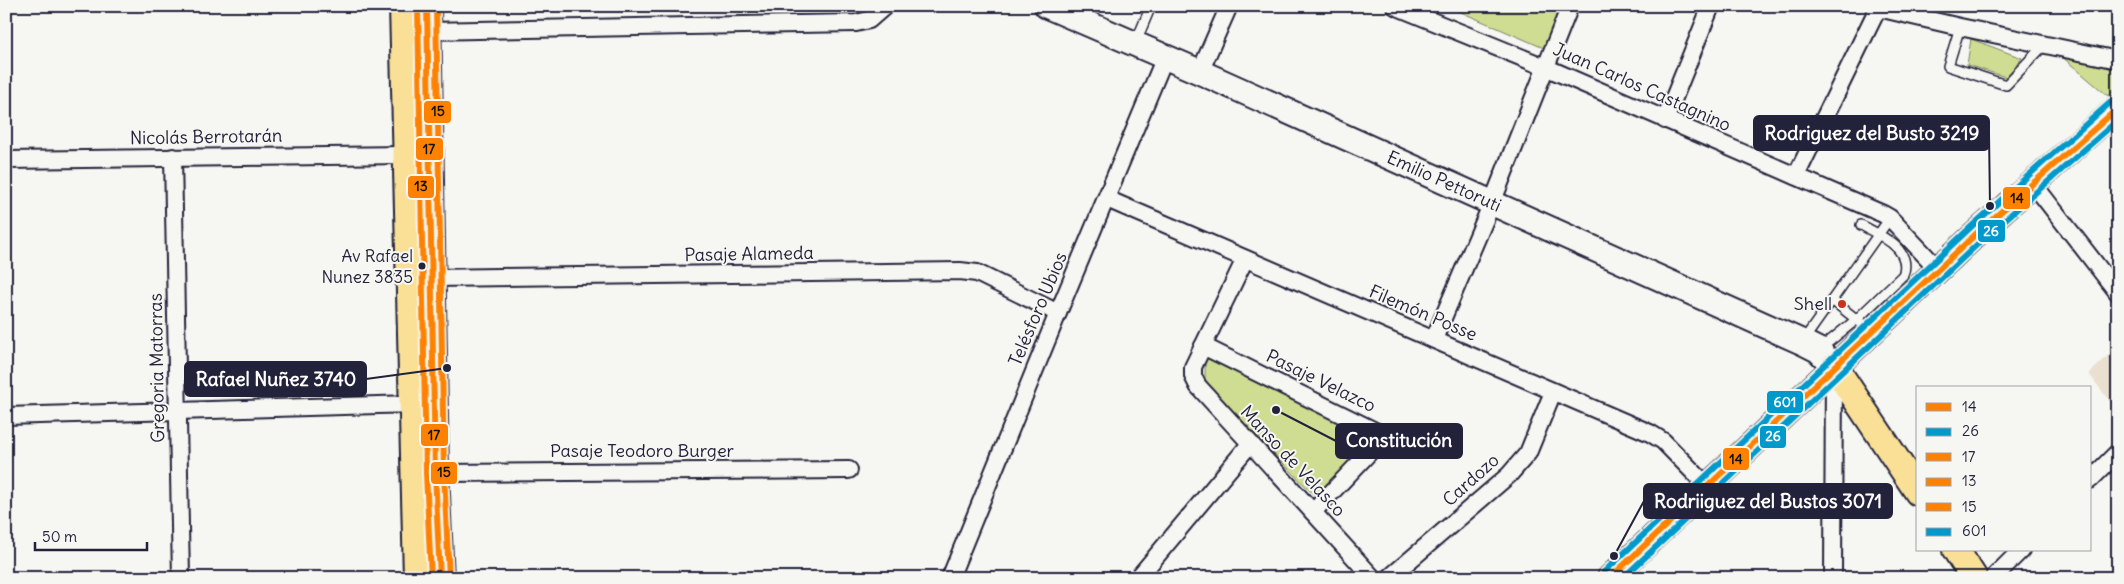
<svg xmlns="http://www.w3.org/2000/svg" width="2124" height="584" font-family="Delius,sans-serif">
<rect width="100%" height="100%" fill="#f6f6f2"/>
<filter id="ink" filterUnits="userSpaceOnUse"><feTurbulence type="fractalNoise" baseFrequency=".02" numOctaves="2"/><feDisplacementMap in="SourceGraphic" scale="10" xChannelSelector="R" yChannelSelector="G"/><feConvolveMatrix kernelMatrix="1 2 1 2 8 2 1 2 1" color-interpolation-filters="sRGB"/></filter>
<g filter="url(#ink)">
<!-- built -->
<path fill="#eae0d0" d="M2118,346V412L2089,374Z"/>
<!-- green -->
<g fill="#cedd91" stroke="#788066">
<path d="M1447,6H1563L1546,49Z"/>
<path d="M1971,39L2022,58L2006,77L1967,65Z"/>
<path d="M2061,56L2118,67V88L2108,96Z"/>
<path d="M1205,351L1373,438L1319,500L1205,383Z"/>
</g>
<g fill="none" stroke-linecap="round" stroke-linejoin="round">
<defs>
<g id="service">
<path d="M1960,27L1948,66L2006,85L2045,44"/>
<path d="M1135,44L1151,6"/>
<path d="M1832,300L1871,331"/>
<path d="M1803,341L1890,218"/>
<path d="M1820,349L1857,319L1903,275C1913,249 1880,235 1861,225"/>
</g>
<g id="minor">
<path d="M1395,6L1545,67L1883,214L1890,218L1938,269"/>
<path d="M1878,8L1960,27L2118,60"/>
<path d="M428,31L856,23L869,20L885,6"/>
<path d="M1200,72L1229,6"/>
<path d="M1665,120L1711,6"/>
<path d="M173,157L181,578"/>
<path d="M6,160L406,155"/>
<path d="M1796,176L1879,6"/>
<path d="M2032,182L2118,293"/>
<path d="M1107,199L1650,433L1663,441L1708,487"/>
<path d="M1245,259L1193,367V376L1198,386L1373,578"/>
<path d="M431,278L960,271L977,273L1058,313"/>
<path d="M1434,339L1492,203L1570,6"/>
<path d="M1203,346L1381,434V440L1313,512"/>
<path d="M6,416L413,404"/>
<path d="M435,473L849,470"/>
<path d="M2090,480L2118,452"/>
<path d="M950,578L1058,313L1165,57"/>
<path d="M1138,578L1250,444"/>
<path d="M1389,578L1509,475L1528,453L1553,392"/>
<path d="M1833,578L1834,368"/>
<path d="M1993,578L2021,550"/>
</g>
<g id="secondary">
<path id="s1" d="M1047,6L1200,72L1802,342L1818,350L1834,366"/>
<path d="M1610,578L1978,232L2118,108"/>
</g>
<g id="primary">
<path d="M403,6L417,578"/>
<path d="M427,6L435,473L440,578"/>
<path d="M1834,366L1918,492"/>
<path d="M1956,550L1974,578"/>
</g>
</defs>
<!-- service casing -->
<use href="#service" stroke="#22223b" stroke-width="12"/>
<!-- minor casing -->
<use href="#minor" stroke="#22223b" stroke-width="20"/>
<!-- secondary casing -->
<use href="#secondary" stroke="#22223b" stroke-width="28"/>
<!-- primary casing -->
<use href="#primary" stroke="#22223b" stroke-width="30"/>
<!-- service -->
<use href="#service" stroke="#f6f6f2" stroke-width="9"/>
<!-- minor -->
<use href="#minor" stroke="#f6f6f2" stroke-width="16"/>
<!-- secondary -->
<use href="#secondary" stroke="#f6f6f2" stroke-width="24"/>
<!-- primary -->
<use href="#primary" stroke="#f9e096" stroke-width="26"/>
<defs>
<path id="bus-1" d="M1610,578L1978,232L2118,108"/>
<path id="bus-2" d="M1623,578L1984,238L2118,120"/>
<path id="bus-3" d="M427,6L435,473L440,578"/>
<path id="bus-4" d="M418,6L426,473L431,578"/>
<path id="bus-5" d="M436,6L444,473L449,578"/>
<path id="bus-6" d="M1604,572L1972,226L2112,101"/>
</defs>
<!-- bus-1 casing -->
<use href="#bus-1" stroke="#f6f6f2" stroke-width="10"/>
<!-- bus-2 casing -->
<use href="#bus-2" stroke="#f6f6f2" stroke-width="10"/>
<!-- bus-3 casing -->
<use href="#bus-3" stroke="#f6f6f2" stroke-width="10"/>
<!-- bus-4 casing -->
<use href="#bus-4" stroke="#f6f6f2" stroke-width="10"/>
<!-- bus-5 casing -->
<use href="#bus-5" stroke="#f6f6f2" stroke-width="10"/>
<!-- bus-6 casing -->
<use href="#bus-6" stroke="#f6f6f2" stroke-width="10"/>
<!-- bus-1 -->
<use href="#bus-1" stroke="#ff8100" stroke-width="6"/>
<!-- bus-2 -->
<use href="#bus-2" stroke="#0099cb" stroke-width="6"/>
<!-- bus-3 -->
<use href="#bus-3" stroke="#ff8100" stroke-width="6"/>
<!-- bus-4 -->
<use href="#bus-4" stroke="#ff8100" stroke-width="6"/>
<!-- bus-5 -->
<use href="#bus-5" stroke="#ff8100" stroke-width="6"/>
<!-- bus-6 -->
<use href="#bus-6" stroke="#0099cb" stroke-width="6"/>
</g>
</g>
<!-- markers -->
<circle fill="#22223b" stroke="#f6f6f2" stroke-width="2" cx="422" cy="266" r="4.5"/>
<circle fill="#c8321e" stroke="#f6f6f2" stroke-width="2" cx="1842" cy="304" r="5"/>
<g text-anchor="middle" stroke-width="4" stroke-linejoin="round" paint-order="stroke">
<!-- bus labels -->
<g font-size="17" fill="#22223b" stroke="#f6f6f2" text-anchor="end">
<text x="413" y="262">Av Rafael<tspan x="413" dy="21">Nunez 3835</tspan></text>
</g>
<!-- street labels -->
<g font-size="18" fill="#22223b" stroke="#f6f6f2">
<text transform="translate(1642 87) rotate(24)" y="6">Juan Carlos Castagnino</text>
<text transform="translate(206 137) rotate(-1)" y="6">Nicolás Berrotarán</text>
<text dy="6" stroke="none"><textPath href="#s1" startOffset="434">Emilio Pettoruti</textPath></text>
<text transform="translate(749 254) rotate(-1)" y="6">Pasaje Alameda</text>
<text transform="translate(1038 309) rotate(-67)" y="6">Telésforo Ubios</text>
<text transform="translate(1423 313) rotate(23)" y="6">Filemón Posse</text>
<text transform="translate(157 368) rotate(-91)" y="6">Gregoria Matorras</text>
<text transform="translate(1321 381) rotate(26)" y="6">Pasaje Velazco</text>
<text x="642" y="457">Pasaje Teodoro Burger</text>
<text transform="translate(1293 461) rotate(47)" y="6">Manso de Velasco</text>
<text transform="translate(1471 480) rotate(-42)" y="6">Cardozo</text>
</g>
<!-- poi labels -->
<g font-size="18" fill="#22223b" stroke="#f6f6f2" text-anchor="end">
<text x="1832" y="310">Shell</text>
</g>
</g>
<!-- callouts -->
<path fill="none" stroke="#22223b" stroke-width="2" d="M1990 206L1989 133M447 368L366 379M1276 410L1336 441M1614 556L1644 501"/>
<g fill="#22223b" stroke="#f6f6f2" stroke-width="2">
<circle cx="1990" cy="206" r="5"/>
<circle cx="447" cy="368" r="5"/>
<circle cx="1276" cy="410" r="5"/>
<circle cx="1614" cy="556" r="5"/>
</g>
<g fill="#22223b" stroke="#22223b" stroke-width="2">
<rect x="1754" y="116" width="235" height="34" rx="5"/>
<rect x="185" y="362" width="181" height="34" rx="5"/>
<rect x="1336" y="424" width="126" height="34" rx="5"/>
<rect x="1644" y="484" width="248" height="34" rx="5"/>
</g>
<g font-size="19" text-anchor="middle" font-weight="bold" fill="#fff">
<text x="1872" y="140">Rodriguez del Busto 3219</text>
<text x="276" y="386">Rafael Nuñez 3740</text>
<text x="1399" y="447">Constitución</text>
<text x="1768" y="508">Rodriiguez del Bustos 3071</text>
</g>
<g stroke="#f6f6f2" stroke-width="2">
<rect x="423" y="100" width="29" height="24" rx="5" fill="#ff8100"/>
<rect x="415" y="137" width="29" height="24" rx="5" fill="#ff8100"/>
<rect x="407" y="175" width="28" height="24" rx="5" fill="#ff8100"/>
<rect x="2002" y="186" width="29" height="24" rx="5" fill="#ff8100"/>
<rect x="1977" y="219" width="29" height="24" rx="5" fill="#0099cb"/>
<rect x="1766" y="390" width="38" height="24" rx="5" fill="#0099cb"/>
<rect x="420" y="423" width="29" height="24" rx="5" fill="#ff8100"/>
<rect x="1759" y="425" width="28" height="24" rx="5" fill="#0099cb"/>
<rect x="1722" y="447" width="28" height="24" rx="5" fill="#ff8100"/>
<rect x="430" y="461" width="28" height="24" rx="5" fill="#ff8100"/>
</g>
<g font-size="14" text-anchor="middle" font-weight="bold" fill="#fff">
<text x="1991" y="236">26</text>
<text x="1785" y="407">601</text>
<text x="1773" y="441">26</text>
</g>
<g font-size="14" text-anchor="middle" font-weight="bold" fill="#111">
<text x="438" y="116">15</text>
<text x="429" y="154">17</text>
<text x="421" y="191">13</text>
<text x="2017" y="203">14</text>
<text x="434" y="440">17</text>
<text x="1736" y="464">14</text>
<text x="444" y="477">15</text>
</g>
<!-- margin -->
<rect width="2124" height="584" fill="none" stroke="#f6f6f2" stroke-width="25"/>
<rect x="12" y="12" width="2099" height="559" fill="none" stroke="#22223b" stroke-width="2" filter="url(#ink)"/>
<!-- legend -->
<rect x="1916" y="386" width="175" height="165" fill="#f6f6f2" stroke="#a1a1a9"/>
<rect x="1926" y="403" width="25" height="8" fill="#ff8100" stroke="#a1a1a9"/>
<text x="1962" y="412" font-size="15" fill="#22223b">14</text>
<rect x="1926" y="428" width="25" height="8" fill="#0099cb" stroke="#a1a1a9"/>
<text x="1962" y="436" font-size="15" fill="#22223b">26</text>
<rect x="1926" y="453" width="25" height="8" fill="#ff8100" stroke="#a1a1a9"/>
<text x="1962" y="462" font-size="15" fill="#22223b">17</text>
<rect x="1926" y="478" width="25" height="8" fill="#ff8100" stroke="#a1a1a9"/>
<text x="1962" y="486" font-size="15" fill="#22223b">13</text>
<rect x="1926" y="503" width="25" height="8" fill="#ff8100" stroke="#a1a1a9"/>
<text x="1962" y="512" font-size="15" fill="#22223b">15</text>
<rect x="1926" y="528" width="25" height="8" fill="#0099cb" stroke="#a1a1a9"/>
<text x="1962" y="536" font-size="15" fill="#22223b">601</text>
<!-- scale -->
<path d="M35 542v8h112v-8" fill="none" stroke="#22223b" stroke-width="2.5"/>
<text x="42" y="542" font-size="15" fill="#22223b" stroke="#f6f6f2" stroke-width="4" paint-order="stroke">50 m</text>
</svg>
